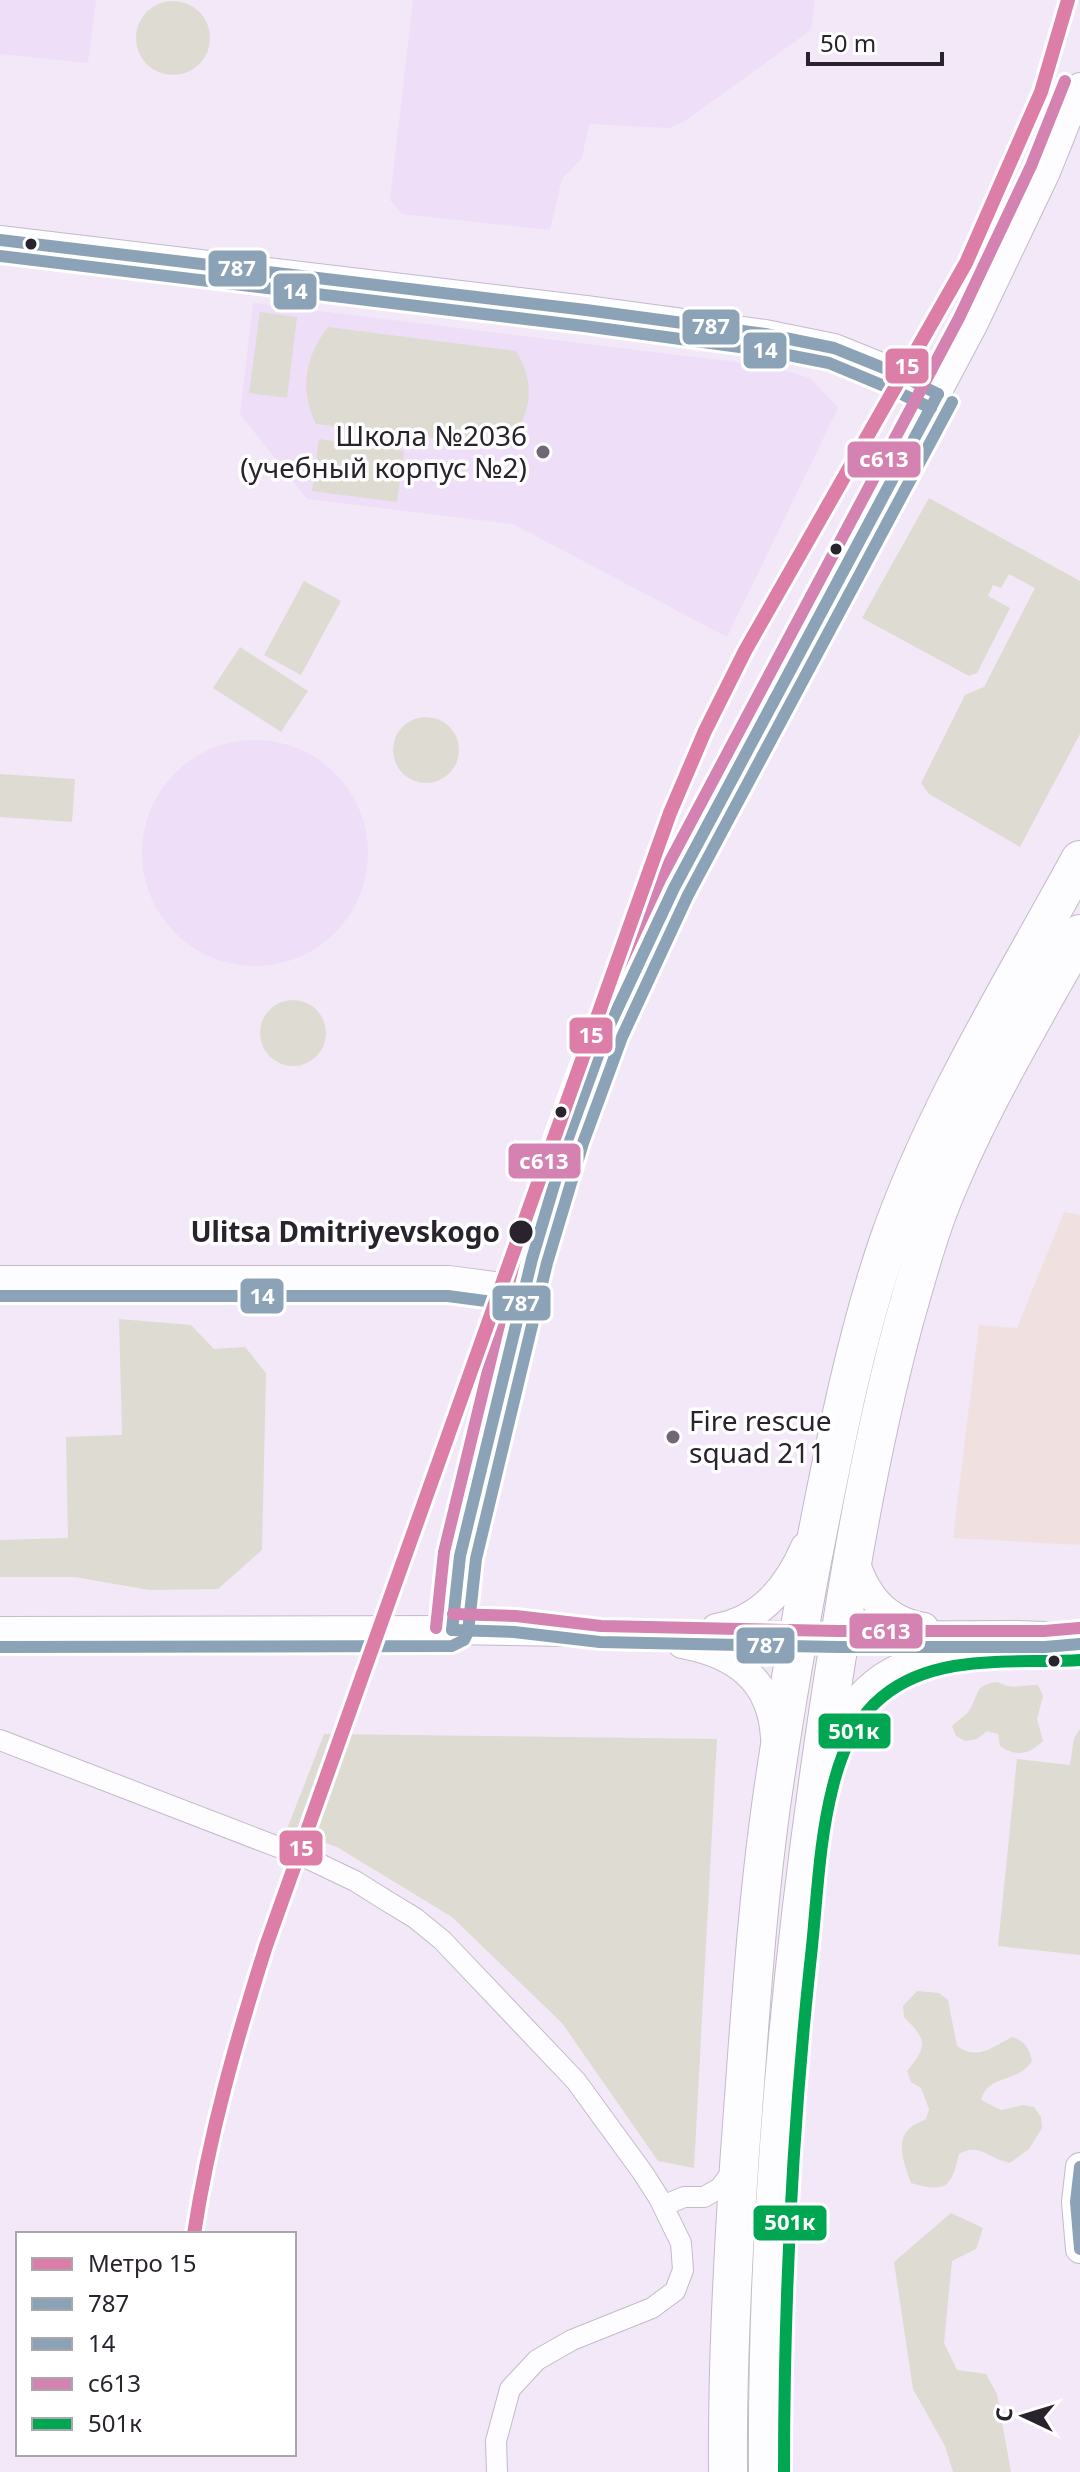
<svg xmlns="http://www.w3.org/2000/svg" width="1080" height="2472" font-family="'Noto Sans',sans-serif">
<rect width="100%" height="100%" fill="#f2e8f8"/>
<!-- industrial -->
<path fill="#f0e1e0" d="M1064,1212L1080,1215V1545L953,1538L979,1325L1017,1328Z"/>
<!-- built -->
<g fill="#eedef8">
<path d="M0,0H96L88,63L0,54Z"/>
<path d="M413,0H815L811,30L685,121L669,128L589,124L582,158L562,179L550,230L402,214L390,200Z"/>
<path d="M253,303L769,366L810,378L838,408L727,637L513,524L307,499L240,414Z"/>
<circle cx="255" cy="853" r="113"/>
</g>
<!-- green -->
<g fill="#dedbd3">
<circle cx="173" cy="38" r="37"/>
<path d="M260,312L297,317L287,398L249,393Z"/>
<path d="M328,327L516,351C537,385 532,420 502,446L316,424C299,389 305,357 328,327Z"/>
<path d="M319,439L404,451L397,502L312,491Z"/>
<path d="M929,498L1080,581V734L1020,847L929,794L921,783L965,695L984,687L1035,588L1009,574L1001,588L993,585L988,596L1010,608L977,673L969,676L862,618Z"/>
<path d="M304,581L341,601L301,675L264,655Z"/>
<path d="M240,647L308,691L281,732L213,688Z"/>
<circle cx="426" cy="750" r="33"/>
<path d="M0,774L75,779L72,822L0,817Z"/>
<circle cx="293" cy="1033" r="33"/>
<path d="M119,1319L191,1325L214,1349L245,1347L266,1373L262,1550L218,1589L149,1590L75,1577H0V1540L68,1538L66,1437L122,1435Z"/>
<path d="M998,1682C1014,1691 1020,1684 1038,1685L1043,1696L1037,1719L1043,1741C1029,1755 1016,1757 1000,1746L998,1734L987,1731L977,1739L965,1741L956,1736L952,1726C957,1721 964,1717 968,1712C980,1697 972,1684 998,1682Z"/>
<path d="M1080,1729V1955L998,1946L1017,1759L1070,1765L1074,1738Z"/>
<path d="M324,1734L717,1739L694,2168L658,2161L562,2023L452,1917L337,1847L287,1829Z"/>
<path d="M917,1991L939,1993L948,2000L957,2046C978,2061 992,2047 1012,2037C1025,2041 1029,2047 1032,2061C1017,2084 989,2073 981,2100L1001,2110L1023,2105L1034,2107L1041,2117L1042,2128L1029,2149L1010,2163C988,2159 981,2142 959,2154C951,2188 946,2193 911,2183C906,2169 895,2143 908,2130C912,2125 921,2122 926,2119L929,2109L921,2088L911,2082L907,2071C928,2046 927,2040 904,2017L903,2006Z"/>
<path d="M951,2213L983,2228L976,2249L952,2261L944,2343L957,2370L986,2374L997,2394L1011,2472H953L945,2446L913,2389L894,2262Z"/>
</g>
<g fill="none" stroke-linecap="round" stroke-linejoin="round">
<defs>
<g id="street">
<path d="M0,1740L309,1859L355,1881L387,1901L415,1918L442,1940L576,2081L643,2173L659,2198L681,2243L683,2270L675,2291L652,2308L572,2340L537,2360L510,2389L496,2441L497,2472"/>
<path d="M663,2206L684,2197H704L720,2188L734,2169"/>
</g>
<g id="secondary">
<path d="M0,240L586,310L765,334L834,348L896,373L938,394"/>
<path d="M0,1280H449L525,1290"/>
<path d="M853,1554C864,1593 883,1620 924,1627"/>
<path d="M716,1628C762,1620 788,1586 805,1547"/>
<path d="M452,1630L460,1556L532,1259L568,1138L607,1031L674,888L973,325L1046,172L1080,87"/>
<path d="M0,1631L452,1630L798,1636L1014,1635L1045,1636L1080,1641"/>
<path d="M682,1644C736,1654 772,1680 775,1738"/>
<path d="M829,1749C856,1681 900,1659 968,1648"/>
<path d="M1080,2167L1076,2202L1080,2249"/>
</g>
<g id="highway">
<path d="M728,2472C727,2352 734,2231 743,2111C751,2002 758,1893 774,1785C785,1710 798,1635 812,1561C833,1455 853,1346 888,1243C935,1108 1012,985 1080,860"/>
<path d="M768,2472C766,2189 796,1909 841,1630C857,1528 876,1426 903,1325C914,1287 924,1248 938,1211C975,1115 1030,1024 1080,934"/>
</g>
</defs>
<!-- street casing -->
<use href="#street" stroke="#c3bbc8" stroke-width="22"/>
<!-- secondary casing -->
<use href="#secondary" stroke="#c3bbc8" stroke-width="30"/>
<!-- highway casing -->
<use href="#highway" stroke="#c3bbc8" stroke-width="40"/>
<!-- street -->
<use href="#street" stroke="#fdfcfe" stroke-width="20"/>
<!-- secondary -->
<use href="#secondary" stroke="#fdfcfe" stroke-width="28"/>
<!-- highway -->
<use href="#highway" stroke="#fdfcfe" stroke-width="38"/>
<defs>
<g id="bus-1">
<path d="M0,240L586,310L765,334L834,348L896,373L938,394"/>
<path d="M452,1630L460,1556L532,1259L568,1138L607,1031L674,888L938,394"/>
<path d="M452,1630L514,1632L600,1642L838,1647H1045L1080,1644"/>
<path d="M1080,2167L1076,2202L1080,2249"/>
</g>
<g id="bus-2">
<path d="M0,256L584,326L762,350L829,363L889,388L931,408"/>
<path d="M0,1296H448L523,1306"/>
<path d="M0,1647L452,1646L464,1640L468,1632L476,1559L547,1263L583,1143L622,1037L688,895L952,402"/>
</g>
<g id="bus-3">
<path d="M453,1614L516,1616L601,1626L838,1631H1044L1079,1628"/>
<path d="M436,1628L444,1552L516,1255L553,1133L592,1026L660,880L959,318L1031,166L1065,81"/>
</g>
<path id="bus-4" d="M784,2472C784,2303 792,2134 810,1965C817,1906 818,1844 833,1786C841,1754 856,1718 882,1697C936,1652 1015,1664 1080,1660"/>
</defs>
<!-- bus-1 casing -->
<use href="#bus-1" stroke="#fff" stroke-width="18"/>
<!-- bus-2 casing -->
<use href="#bus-2" stroke="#fff" stroke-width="18"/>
<!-- bus-3 casing -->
<use href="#bus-3" stroke="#fff" stroke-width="18"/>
<!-- bus-4 casing -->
<use href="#bus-4" stroke="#fff" stroke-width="18"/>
<!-- bus-1 -->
<use href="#bus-1" stroke="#8ca2b6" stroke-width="12"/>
<!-- bus-2 -->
<use href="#bus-2" stroke="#8ca2b6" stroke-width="12"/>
<!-- bus-3 -->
<use href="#bus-3" stroke="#d482b1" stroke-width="12"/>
<!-- bus-4 -->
<use href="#bus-4" stroke="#00a651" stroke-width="12"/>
<defs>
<path id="metro-1" d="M194,2234C209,2135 236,2041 266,1946L670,813L705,731L745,651L966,263L1041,92L1068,0"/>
</defs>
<!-- metro-1 casing -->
<use href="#metro-1" stroke="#fff" stroke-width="20"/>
<!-- metro-1 -->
<use href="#metro-1" stroke="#dc7ea8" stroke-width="14"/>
</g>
<!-- markers -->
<g fill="#29232d" stroke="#fff" stroke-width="3">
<circle cx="31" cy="244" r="7"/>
<circle cx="836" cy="549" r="7"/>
<circle cx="561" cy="1112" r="7"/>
<circle cx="521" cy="1232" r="13"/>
<circle cx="1054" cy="1661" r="7"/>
</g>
<g fill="#6f6874" stroke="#fff" stroke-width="3">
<circle cx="543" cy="452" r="8"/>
<circle cx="673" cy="1437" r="8"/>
</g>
<g text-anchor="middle" stroke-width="7" stroke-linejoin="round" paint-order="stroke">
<!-- poi labels -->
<g font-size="28" fill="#29232d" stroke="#fff" text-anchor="end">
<text x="527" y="446">Школа №2036<tspan x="527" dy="32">(учебный корпус №2)</tspan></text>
<text x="689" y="1431" text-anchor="start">Fire rescue<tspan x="689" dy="32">squad 211</tspan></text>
</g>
<!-- stop labels -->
<g font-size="28" font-weight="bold" fill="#29232d" stroke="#fff" text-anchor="end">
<text x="500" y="1242">Ulitsa Dmitriyevskogo</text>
</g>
</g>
<g stroke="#fff" stroke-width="3">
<rect x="207" y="249" width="61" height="39" rx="8" fill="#8ca2b6"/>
<rect x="272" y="272" width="46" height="39" rx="8" fill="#8ca2b6"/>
<rect x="681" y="308" width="60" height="38" rx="8" fill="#8ca2b6"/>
<rect x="742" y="331" width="46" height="39" rx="8" fill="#8ca2b6"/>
<rect x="884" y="347" width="46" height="38" rx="8" fill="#dc7ea8"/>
<rect x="846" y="440" width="76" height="39" rx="8" fill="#d482b1"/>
<rect x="568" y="1016" width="46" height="39" rx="8" fill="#dc7ea8"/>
<rect x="507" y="1142" width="75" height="38" rx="8" fill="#d482b1"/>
<rect x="239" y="1277" width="46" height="38" rx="8" fill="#8ca2b6"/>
<rect x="491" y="1284" width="61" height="38" rx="8" fill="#8ca2b6"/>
<rect x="848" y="1612" width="76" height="38" rx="8" fill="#d482b1"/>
<rect x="735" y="1626" width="61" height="39" rx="8" fill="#8ca2b6"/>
<rect x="817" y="1712" width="75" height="38" rx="8" fill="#00a651"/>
<rect x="278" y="1829" width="46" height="38" rx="8" fill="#dc7ea8"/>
<rect x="752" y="2204" width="76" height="38" rx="8" fill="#00a651"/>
</g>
<g font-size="22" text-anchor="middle" font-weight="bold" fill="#fff">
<text x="237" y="276">787</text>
<text x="295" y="299">14</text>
<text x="711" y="334">787</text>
<text x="765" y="358">14</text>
<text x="907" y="374">15</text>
<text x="884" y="467">с613</text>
<text x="591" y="1043">15</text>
<text x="544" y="1169">с613</text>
<text x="262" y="1304">14</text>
<text x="521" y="1311">787</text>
<text x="886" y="1639">с613</text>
<text x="766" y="1653">787</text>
<text x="854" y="1739">501к</text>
<text x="301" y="1856">15</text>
<text x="790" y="2230">501к</text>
</g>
<!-- legend -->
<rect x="16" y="2232" width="280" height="224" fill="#ffffff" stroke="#a9a7ab" stroke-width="2"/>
<rect x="32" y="2258" width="40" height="12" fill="#dc7ea8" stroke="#a9a7ab" stroke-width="2"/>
<text x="88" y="2272" font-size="24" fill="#29232d">Метро 15</text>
<rect x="32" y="2298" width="40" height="12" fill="#8ca2b6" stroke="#a9a7ab" stroke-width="2"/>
<text x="88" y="2312" font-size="24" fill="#29232d">787</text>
<rect x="32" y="2338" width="40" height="12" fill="#8ca2b6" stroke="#a9a7ab" stroke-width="2"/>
<text x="88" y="2352" font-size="24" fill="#29232d">14</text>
<rect x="32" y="2378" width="40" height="12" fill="#d482b1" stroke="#a9a7ab" stroke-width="2"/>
<text x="88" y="2392" font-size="24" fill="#29232d">с613</text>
<rect x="32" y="2418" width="40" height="12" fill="#00a651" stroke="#a9a7ab" stroke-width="2"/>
<text x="88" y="2432" font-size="24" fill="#29232d">501к</text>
<!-- north arrow -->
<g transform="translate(1024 2416) rotate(274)" stroke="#ffffff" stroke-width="6" paint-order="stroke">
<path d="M0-6L14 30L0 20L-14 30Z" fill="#29232d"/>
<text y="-12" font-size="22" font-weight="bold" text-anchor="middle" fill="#29232d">С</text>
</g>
<!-- scale -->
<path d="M808 52v12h134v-12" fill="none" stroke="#29232d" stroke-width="4"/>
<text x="820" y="52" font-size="24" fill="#29232d" stroke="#ffffff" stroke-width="6" paint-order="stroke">50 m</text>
</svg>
